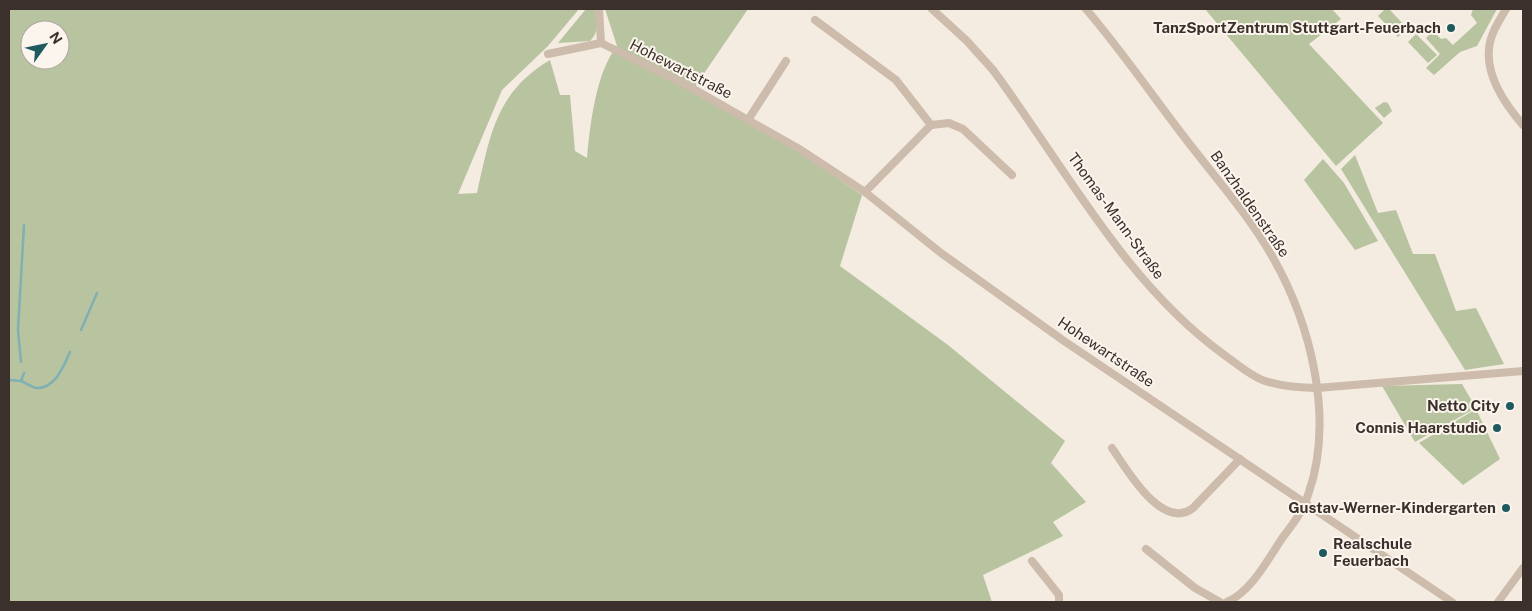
<svg xmlns="http://www.w3.org/2000/svg" width="1532" height="611" font-family="'Public Sans',sans-serif">
<rect width="100%" height="100%" fill="#f4ebe1"/>
<!-- green -->
<g fill="#b8c4a0" fill-rule="evenodd">
<path d="M9,9H579L548,46L502,90L458,194L477,193C490,135 496,92 550,60L560,95H570L575,151L587,158C590,125 596,72 617,46L605,9H748L692,91L779,139L862,195L840,266L948,345L1065,441L1051,463L1086,502L1053,522L1063,536L983,575L992,602H9ZM30,30H60V60H30Z"/>
<path d="M586,9H595C597,22 600,31 590,41L558,43Z"/>
<path d="M1205,9H1332L1341,19L1309,44L1383,123L1336,166Z"/>
<path d="M1385,9H1389L1407,28L1398,37L1378,16Z"/>
<path d="M1473,9H1497L1477,46L1460,52L1434,75L1426,68L1440,54L1426,38L1433,31L1441,39L1446,38L1453,45L1477,23L1471,15Z"/>
<path d="M1416,34L1437,55L1428,63L1408,42Z"/>
<path d="M1384,102L1388,103L1392,111L1384,118L1375,108Z"/>
<path d="M1355,155L1378,213L1396,210L1413,254H1435L1456,311L1476,308L1504,364L1465,370L1341,169Z"/>
<path d="M1323,159L1344,183L1378,241L1355,250L1304,180Z"/>
<path d="M1462,384L1476,408L1415,442L1382,386Z"/>
<path d="M1476,409L1500,459L1463,485L1419,443Z"/>
</g>
<g fill="none" stroke-linecap="round" stroke-linejoin="round">
<!-- stream -->
<g stroke="#7fb0b2" stroke-width="2.5">
<path d="M81,330L97,293"/>
<path d="M21,362L18,330L24,225"/>
<path d="M9,380L21,381L24,373"/>
<path d="M21,381C26,383 32,387 36,388C56,389 64,365 70,352"/>
</g>
<!-- minor -->
<g stroke="#cdbbac" stroke-width="8">
<path d="M599,9L601,43"/>
<path d="M932,9L967,41L993,70C1065,167 1125,283 1223,354C1236,363 1250,376 1265,381C1281,386 1300,388 1317,388L1523,371"/>
<path d="M1086,9C1121,50 1152,95 1185,138C1214,176 1248,214 1272,256C1311,324 1335,419 1308,495C1303,511 1293,524 1283,537C1268,559 1252,591 1227,602"/>
<path d="M1506,9C1502,16 1496,25 1493,33C1479,66 1502,101 1523,125"/>
<path d="M815,20L896,80L931,125"/>
<path d="M601,43L683,83L801,150L865,192L941,253L1064,341L1452,602"/>
<path d="M548,54L601,43"/>
<path d="M748,120L786,61"/>
<path d="M865,192L931,125L949,123L963,129L1012,175"/>
<path d="M1112,448C1126,468 1162,532 1193,508L1240,459"/>
<path d="M1146,549L1195,588L1220,602"/>
<path d="M1032,561L1059,595V602"/>
<path d="M1498,602L1523,568"/>
</g>
</g>
<!-- markers -->
<g fill="#1f5a5e" stroke="#fbf5ee" stroke-width="2">
<circle cx="1451" cy="28" r="5"/>
<circle cx="1510" cy="406" r="5"/>
<circle cx="1497" cy="428" r="5"/>
<circle cx="1506" cy="508" r="5"/>
<circle cx="1323" cy="553" r="5"/>
</g>
<g text-anchor="middle" stroke-width="4" stroke-linejoin="round" paint-order="stroke">
<!-- poi labels -->
<g font-size="15" font-weight="bold" fill="#3b302b" stroke="#fbf5ee" text-anchor="end">
<text x="1441" y="33">TanzSportZentrum Stuttgart-Feuerbach</text>
<text x="1500" y="411">Netto City</text>
<text x="1487" y="433">Connis Haarstudio</text>
<text x="1496" y="513">Gustav-Werner-Kindergarten</text>
<text x="1333" y="549" text-anchor="start">Realschule<tspan x="1333" dy="17">Feuerbach</tspan></text>
</g>
<!-- street labels -->
<g font-size="15" fill="#3b302b" stroke="#fbf5ee">
<text transform="translate(681 69) rotate(27)" y="5">Hohewartstraße</text>
<text transform="translate(1250 204) rotate(55)" y="5">Banzhaldenstraße</text>
<text transform="translate(1116 216) rotate(54)" y="5">Thomas-Mann-Straße</text>
<text transform="translate(1106 352) rotate(34)" y="5">Hohewartstraße</text>
</g>
</g>
<!-- border -->
<rect width="1532" height="611" fill="none" stroke="#3b302b" stroke-width="20"/>
<!-- north arrow -->
<g transform="translate(45 45) rotate(57)"><circle r="24" fill="#fbf5ee" stroke="#aea6a0"/>
<path d="M0-4L9 19L0 12L-9 19Z" fill="#1f5a5e"/>
<text y="-8" font-size="14" font-weight="bold" text-anchor="middle" fill="#3b302b">N</text>
</g>
</svg>
